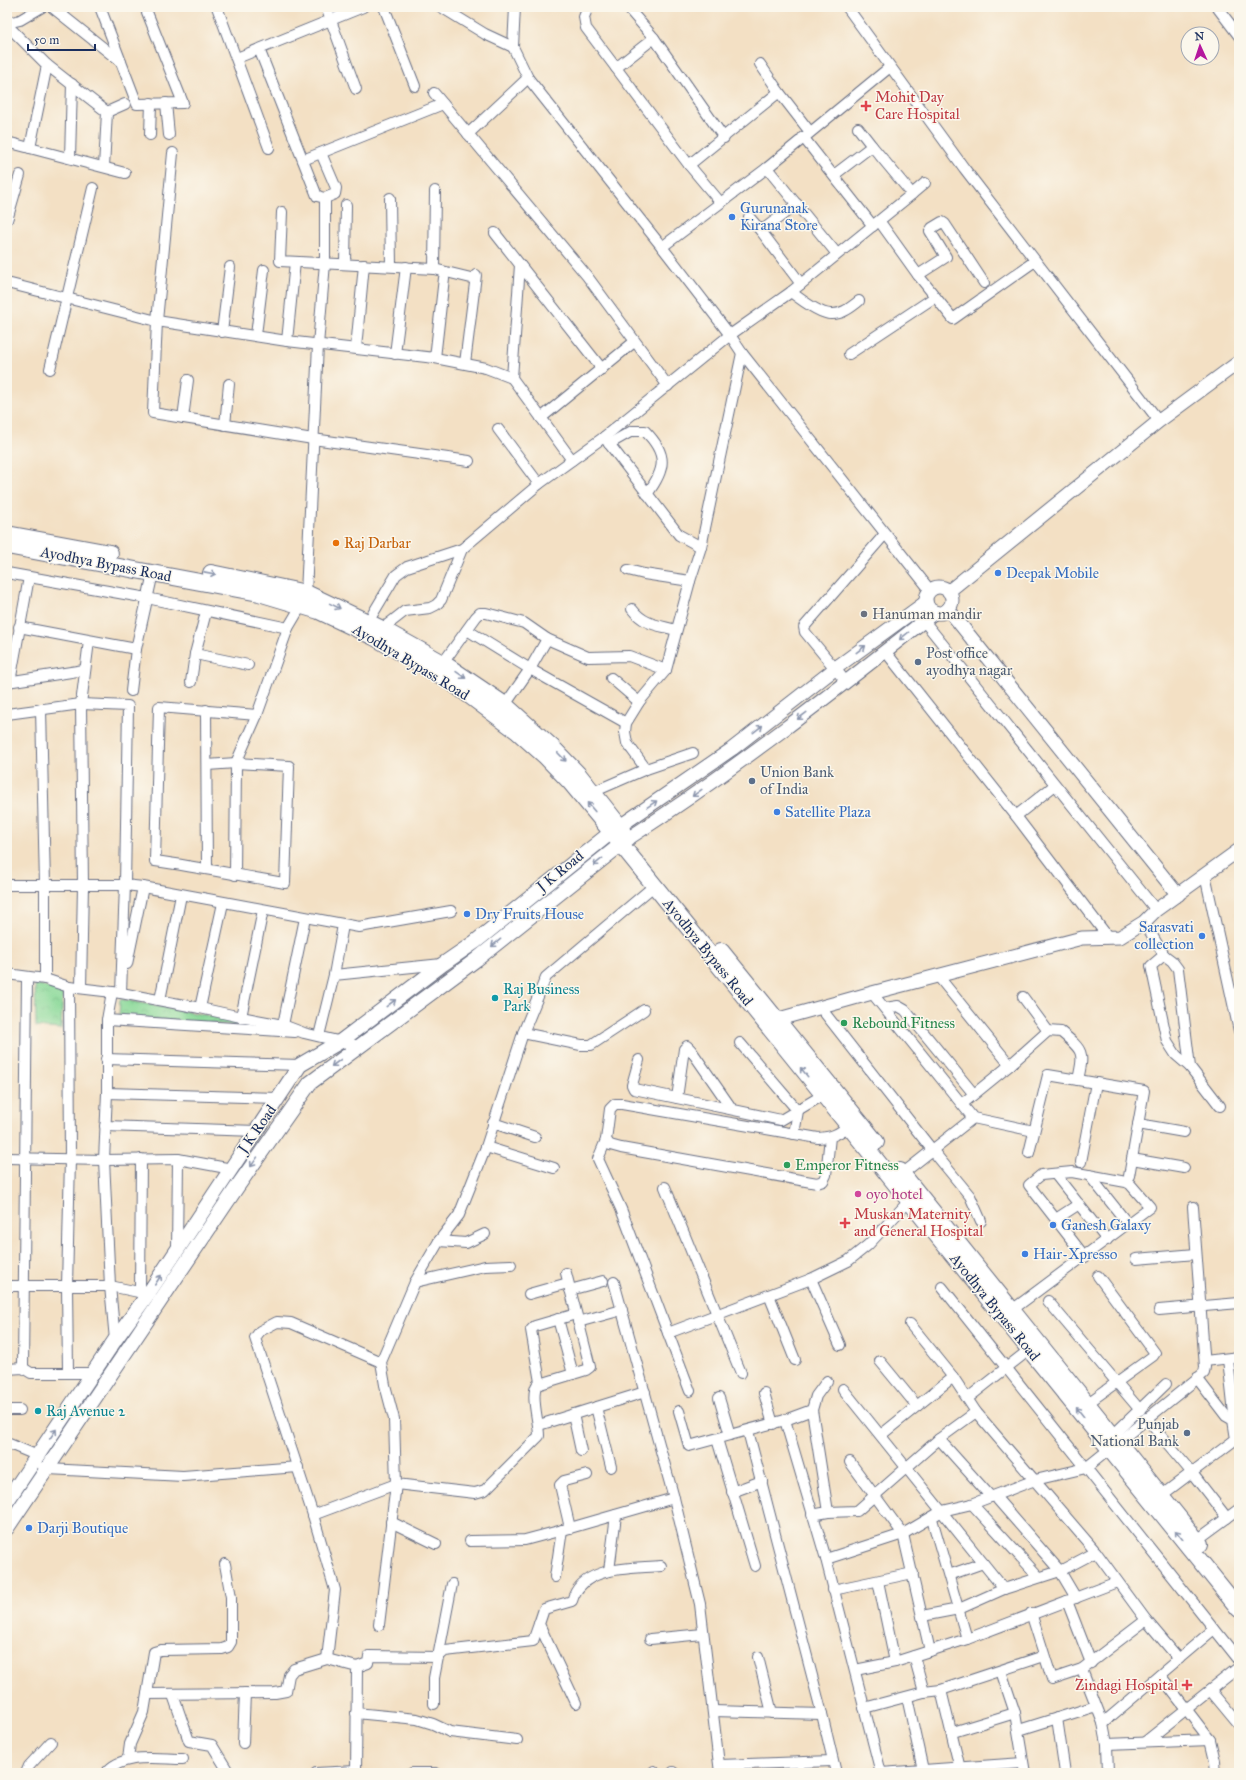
<svg xmlns="http://www.w3.org/2000/svg" width="1246" height="1780" font-family="'IM FELL Great Primer',serif">
<defs>
<pattern id="park-crowns" width="20" height="18" patternUnits="userSpaceOnUse"><rect width="20" height="18" fill="#8ad999"/><path d="M2 6a3 3 0 1 1 6 0M12 15a3 3 0 1 1 6 0" fill="none" stroke="#76bb86"/></pattern>
</defs>
<rect width="100%" height="100%" fill="#fbf7ec"/>
<filter id="ink" filterUnits="userSpaceOnUse"><feTurbulence type="fractalNoise" baseFrequency=".025" numOctaves="2"/><feDisplacementMap in="SourceGraphic" scale="8" xChannelSelector="R" yChannelSelector="G"/><feConvolveMatrix kernelMatrix="1 2 1 2 8 2 1 2 1" color-interpolation-filters="sRGB"/></filter>
<filter id="wash" filterUnits="userSpaceOnUse"><feTurbulence type="fractalNoise" baseFrequency=".012" numOctaves="4" result="noise"/><feDisplacementMap in="SourceGraphic" scale="16" xChannelSelector="R" yChannelSelector="G"/><feGaussianBlur stdDeviation="0.9" result="paint"/><feColorMatrix in="noise" values="0 0 0 0 0 0 0 0 0 0 0 0 0 0 0 0 0 1.4 0 .05"/><feComposite in="paint" operator="in"/></filter>
<g filter="url(#wash)">
<rect width="100%" height="100%" fill="#f3e0c4"/>
<!-- park -->
<g fill="url(#park-crowns)" stroke="#52847c">
<path d="M35,984L63,991L61,1029L36,1027Z"/>
<path d="M120,999L275,1028L119,1017Z"/>
</g>
</g>
<g filter="url(#ink)">
<g fill="none" stroke-linecap="round" stroke-linejoin="round">
<defs>
<g id="minor">
<path d="M52,7L121,62"/>
<path d="M100,7L137,104L183,103L145,7"/>
<path d="M217,7L269,148"/>
<path d="M326,7L356,89"/>
<path d="M384,7L415,86"/>
<path d="M441,7L485,34L513,47"/>
<path d="M515,7L513,47L528,78L662,247L730,335L742,353L930,590"/>
<path d="M588,7L584,17L586,28L689,165L720,202"/>
<path d="M627,7L654,38L724,138"/>
<path d="M847,7L964,168L1159,421"/>
<path d="M1217,7L1239,36"/>
<path d="M7,23L20,20L42,7"/>
<path d="M7,25L47,65L107,112L104,167"/>
<path d="M259,49L317,196L325,198L335,194L336,188L321,153"/>
<path d="M237,58L363,7"/>
<path d="M760,64L779,92L810,132"/>
<path d="M616,68L654,38"/>
<path d="M434,93L587,276L668,386"/>
<path d="M166,103L169,135"/>
<path d="M107,112L125,104"/>
<path d="M858,128L872,146"/>
<path d="M468,134L528,78"/>
<path d="M150,135L151,103"/>
<path d="M803,137L873,226"/>
<path d="M7,142L125,173"/>
<path d="M30,148L47,65"/>
<path d="M173,153L157,321L153,413L313,439L469,461"/>
<path d="M70,158L72,84"/>
<path d="M303,160L443,104"/>
<path d="M689,165L779,92"/>
<path d="M767,168L837,254"/>
<path d="M912,194L925,183"/>
<path d="M390,198L391,266"/>
<path d="M797,204L761,231L801,284"/>
<path d="M282,212L280,261L434,269L475,279"/>
<path d="M749,217L761,231"/>
<path d="M7,220L20,175"/>
<path d="M880,222L918,275L953,319L1035,261"/>
<path d="M495,233L602,369"/>
<path d="M662,247L767,168L890,67"/>
<path d="M345,264L346,205"/>
<path d="M434,269L435,191"/>
<path d="M918,275L946,257L930,231L932,228L942,222L945,224L984,283"/>
<path d="M7,283L157,321L287,341L435,358L486,368L512,378L572,460"/>
<path d="M791,292C800,299 820,314 831,314C842,315 851,307 859,301"/>
<path d="M222,332L230,267"/>
<path d="M256,335L264,270"/>
<path d="M287,341L295,262"/>
<path d="M356,348L364,265"/>
<path d="M395,354L406,267"/>
<path d="M849,354L935,297"/>
<path d="M435,358L444,278"/>
<path d="M465,363L476,275"/>
<path d="M50,369L93,188"/>
<path d="M512,378L520,265"/>
<path d="M183,418L188,380"/>
<path d="M541,418L634,342"/>
<path d="M225,425L229,384"/>
<path d="M498,429L539,484"/>
<path d="M604,437L679,535L701,547"/>
<path d="M609,444L632,431H645C668,454 666,469 647,494"/>
<path d="M628,570L644,574L690,581"/>
<path d="M7,573L147,598L288,628"/>
<path d="M632,609C644,625 658,625 676,630"/>
<path d="M924,621L1156,910"/>
<path d="M368,622L396,575L407,567L462,549L539,484L604,437L730,335L791,292L912,194L872,146L834,175"/>
<path d="M19,627L136,649"/>
<path d="M382,629L405,611L430,608L436,605L441,600L462,549"/>
<path d="M467,630L530,669L626,723"/>
<path d="M885,651L1016,816L1108,937"/>
<path d="M195,654L248,665"/>
<path d="M443,663L476,617L480,613H486L524,623L547,639L588,657L629,656L666,670"/>
<path d="M611,678L639,702"/>
<path d="M7,682L84,670"/>
<path d="M10,682L29,577"/>
<path d="M191,682L195,654L206,612"/>
<path d="M846,682L805,632L804,627L885,534"/>
<path d="M131,691L136,649L153,573"/>
<path d="M505,705L530,669L547,639"/>
<path d="M41,709L45,885V979"/>
<path d="M206,710L207,868"/>
<path d="M7,714L81,704L128,706L125,885L121,993"/>
<path d="M207,765L236,763L289,766L285,883C242,876 199,867 155,861L159,707L257,715"/>
<path d="M646,769L627,743L625,732L626,723L639,702L666,670L690,581L701,547L742,353"/>
<path d="M593,792L646,769L693,753"/>
<path d="M1016,816L1055,785"/>
<path d="M235,875L236,763L257,715L288,628L301,606L306,593L318,345L325,263V198"/>
<path d="M1205,875L1239,1031"/>
<path d="M7,885H125L143,887L359,927L451,911"/>
<path d="M1144,922L1164,955L1172,961L1178,969L1190,1067L1220,1106"/>
<path d="M1164,955L1151,966L1167,1041L1176,1055L1190,1067"/>
<path d="M127,964L143,887"/>
<path d="M7,974L45,979L69,987L121,993L200,1008L241,1017L283,1025L304,1033L359,1046"/>
<path d="M334,975L442,964"/>
<path d="M938,976L1010,1065"/>
<path d="M81,988L83,885L81,704L89,641"/>
<path d="M112,992L107,1020V1093L104,1160L110,1286L115,1340"/>
<path d="M872,993L973,1118L1034,1131"/>
<path d="M1023,997L1048,1031"/>
<path d="M160,1000L181,895"/>
<path d="M820,1007L933,1151L970,1196L981,1221"/>
<path d="M200,1008L223,903"/>
<path d="M885,1008L898,1006L905,1010L973,1093"/>
<path d="M241,1017L263,910"/>
<path d="M107,1020L295,1032"/>
<path d="M283,1025L305,918"/>
<path d="M523,1033L581,1045H591L644,1010"/>
<path d="M319,1036L334,975L343,925"/>
<path d="M740,1043L798,1111L794,1134"/>
<path d="M106,1059L300,1065"/>
<path d="M639,1060L632,1085L634,1089L781,1120L823,1095"/>
<path d="M107,1093L279,1098"/>
<path d="M677,1098L684,1049L687,1046L691,1050L732,1109"/>
<path d="M962,1104L1010,1065L1048,1031L1061,1032C1084,1051 1084,1052 1078,1080"/>
<path d="M493,1123L535,1137"/>
<path d="M1138,1124L1184,1132"/>
<path d="M105,1126L257,1131"/>
<path d="M830,1137L826,1175L823,1181L817,1183L621,1148L610,1145L606,1140L610,1109L615,1104H622L818,1138C831,1137 838,1135 848,1126"/>
<path d="M606,1140L598,1159L621,1209L690,1391"/>
<path d="M486,1147L554,1168"/>
<path d="M1029,1153L1048,1075L1144,1091L1129,1176"/>
<path d="M7,1158L104,1160L178,1159L232,1169"/>
<path d="M1132,1159L1184,1168"/>
<path d="M1081,1162L1096,1083"/>
<path d="M902,1174L973,1118"/>
<path d="M1055,1174L1107,1240"/>
<path d="M1089,1175L1128,1224"/>
<path d="M665,1187L741,1373"/>
<path d="M1056,1219L1079,1204"/>
<path d="M439,1241L466,1243L485,1234"/>
<path d="M177,1250L178,1159"/>
<path d="M1136,1259L1196,1254"/>
<path d="M811,1279L840,1345"/>
<path d="M415,1282L485,1266L511,1265"/>
<path d="M614,1282L674,1498L700,1604L720,1773"/>
<path d="M7,1286H110L148,1294"/>
<path d="M942,1287L1239,1660"/>
<path d="M570,1290L603,1281"/>
<path d="M140,1293L141,1159"/>
<path d="M529,1294L568,1283"/>
<path d="M769,1295L795,1360"/>
<path d="M1048,1301L1140,1410"/>
<path d="M1012,1310L1150,1207L1130,1184L1126,1182L1072,1172L1041,1175L1029,1185L1085,1257"/>
<path d="M1159,1310L1239,1303"/>
<path d="M558,1319L573,1374"/>
<path d="M578,1322L622,1310"/>
<path d="M910,1324L953,1377L976,1412L1096,1552L1146,1620L1179,1659"/>
<path d="M668,1333L811,1279L848,1261L868,1245L909,1201"/>
<path d="M1228,1359L1234,1414L1233,1420L1239,1419"/>
<path d="M880,1361L917,1406"/>
<path d="M1205,1361L1239,1357"/>
<path d="M23,1368L27,977"/>
<path d="M7,1369L23,1368L31,1373H93"/>
<path d="M68,1373L67,1286L70,1159L69,987"/>
<path d="M540,1382L531,1330L535,1326L576,1314"/>
<path d="M843,1389L1004,1589"/>
<path d="M764,1393L773,1424"/>
<path d="M719,1398L730,1435"/>
<path d="M968,1398L1034,1346"/>
<path d="M1088,1403L1153,1356L1155,1353L1098,1276"/>
<path d="M596,1407L611,1467"/>
<path d="M7,1410H20"/>
<path d="M812,1410L828,1512"/>
<path d="M679,1411L689,1446L785,1420L812,1410L816,1396L827,1381"/>
<path d="M573,1414L581,1451"/>
<path d="M1146,1418L1192,1473L1227,1518"/>
<path d="M785,1420L826,1559L881,1773"/>
<path d="M539,1425L645,1392"/>
<path d="M748,1431L822,1714L836,1773"/>
<path d="M881,1435L953,1377"/>
<path d="M1113,1435L1166,1384"/>
<path d="M717,1439L755,1566"/>
<path d="M939,1439L991,1497"/>
<path d="M7,1443L38,1456"/>
<path d="M850,1462L903,1534L930,1651"/>
<path d="M43,1467L48,1469L183,1476L298,1467"/>
<path d="M732,1492L762,1481"/>
<path d="M1162,1495L1236,1439L1233,1420L1226,1416L1197,1378"/>
<path d="M998,1500L1060,1571L1076,1598"/>
<path d="M972,1504L1039,1577"/>
<path d="M313,1515L396,1484L475,1493L485,1490L539,1436C539,1422 530,1395 537,1385L586,1370L590,1367L566,1273"/>
<path d="M812,1515L828,1512L857,1511L939,1439L976,1412"/>
<path d="M932,1519L967,1639"/>
<path d="M391,1522L436,1544"/>
<path d="M570,1528L674,1498"/>
<path d="M1197,1540L1239,1509"/>
<path d="M470,1541L525,1540L570,1528L560,1485L564,1481L587,1475"/>
<path d="M826,1559L903,1534L942,1511L972,1504L1035,1480L1086,1468L1204,1373L1205,1367L1193,1207"/>
<path d="M609,1571L616,1515"/>
<path d="M949,1575L983,1563"/>
<path d="M555,1577L562,1530"/>
<path d="M878,1581L895,1662"/>
<path d="M833,1590L913,1573"/>
<path d="M1067,1601L1091,1663"/>
<path d="M1031,1613L1052,1679L1082,1669L1146,1620"/>
<path d="M922,1616L959,1609L1004,1589L1060,1571L1096,1552"/>
<path d="M379,1625L396,1484L394,1419L385,1385L381,1362L415,1282L439,1241L459,1215L486,1147L523,1033L546,977L655,885"/>
<path d="M650,1639L703,1634"/>
<path d="M914,1656L924,1692"/>
<path d="M758,1657L772,1713"/>
<path d="M327,1659L335,1590L313,1515L255,1338L260,1331L277,1322L291,1323L381,1362"/>
<path d="M357,1667L368,1663L369,1656L438,1657L445,1651L533,1641L539,1624"/>
<path d="M1082,1669L1103,1723L1107,1744L1108,1773"/>
<path d="M855,1670L895,1662L967,1639L1117,1582"/>
<path d="M1001,1671L1015,1713L1025,1773"/>
<path d="M1160,1675L1210,1740L1215,1761L1216,1773"/>
<path d="M941,1690L961,1773"/>
<path d="M1210,1690L1239,1725"/>
<path d="M147,1694L275,1693L286,1691L289,1675L294,1669L327,1659L357,1667L356,1773"/>
<path d="M173,1695L189,1741L212,1745L229,1773"/>
<path d="M907,1697L923,1770"/>
<path d="M576,1703L539,1624L544,1609L572,1601C582,1565 631,1569 661,1566"/>
<path d="M434,1704V1678L452,1584"/>
<path d="M864,1708L924,1692L941,1690L1044,1656"/>
<path d="M713,1711L822,1714"/>
<path d="M356,1713L417,1719L433,1724L450,1732L517,1740"/>
<path d="M1057,1718L1065,1773"/>
<path d="M1103,1723L1214,1629"/>
<path d="M1019,1730L1096,1706"/>
<path d="M953,1732L1015,1713"/>
<path d="M1145,1742L1239,1667"/>
<path d="M243,1743L245,1693"/>
<path d="M1107,1744L1210,1740"/>
<path d="M128,1759L130,1744L144,1712L154,1652L161,1650L222,1649L228,1647L231,1642V1597L225,1564"/>
<path d="M720,1765L832,1761"/>
<path d="M654,1771V1773"/>
<path d="M673,1772L674,1773"/>
<path d="M26,1773L29,1766L51,1742"/>
<path d="M106,1773C122,1752 159,1759 183,1759"/>
<path d="M316,1773L356,1771"/>
<path d="M412,1773H436"/>
<path d="M881,1773L1023,1763"/>
</g>
<g id="tertiary">
<circle cx="939" cy="600" r="13"/>
<path d="M949,591L1159,421L1239,362"/>
<path d="M948,609L1178,895"/>
<path d="M620,826L732,749L841,664L926,602"/>
<path d="M629,838C736,769 835,691 935,612"/>
<path d="M768,1022L872,993L1082,938L1120,937L1144,922L1156,910L1239,850"/>
</g>
<g id="secondary">
<path d="M7,1501L115,1340L148,1294L300,1065L341,1041L443,964L475,942L619,826"/>
<path d="M7,1528L237,1187L310,1083L477,959L629,838"/>
</g>
<g id="primary">
<path d="M7,534L110,553"/>
<path d="M7,546L259,593L319,611L374,637L450,681L517,731L545,756L570,782L599,817L1239,1609"/>
<path d="M211,573L306,593L382,629L443,663L505,705L553,748L579,775L622,829"/>
<path d="M721,951L876,1142"/>
<path d="M900,1171L1200,1544"/>
</g>
</defs>
<!-- minor casing -->
<use href="#minor" stroke="#676d82" stroke-width="12"/>
<!-- tertiary casing -->
<use href="#tertiary" stroke="#676d82" stroke-width="15"/>
<!-- secondary casing -->
<use href="#secondary" stroke="#676d82" stroke-width="16"/>
<!-- primary casing -->
<use href="#primary" stroke="#676d82" stroke-width="18"/>
<!-- minor -->
<use href="#minor" stroke="#fff" stroke-width="10"/>
<!-- tertiary -->
<use href="#tertiary" stroke="#fff" stroke-width="13"/>
<!-- secondary -->
<use href="#secondary" stroke="#fff" stroke-width="14"/>
<!-- primary -->
<use href="#primary" stroke="#fff" stroke-width="16"/>
</g>
<!-- one-way arrows -->
<defs><path id="oneway-shaft" d="M-6 0H5M1.5-3L5.5 0L1.5 3" fill="none" stroke-width="1.6" stroke-linecap="round" stroke-linejoin="round"/></defs>
<g stroke="#8d97ae">
<use href="#oneway-shaft" transform="translate(210 573) rotate(11)"/>
<use href="#oneway-shaft" transform="translate(335 606) rotate(26)"/>
<use href="#oneway-shaft" transform="translate(904 636) rotate(141)"/>
<use href="#oneway-shaft" transform="translate(861 649) rotate(-37)"/>
<use href="#oneway-shaft" transform="translate(461 675) rotate(35)"/>
<use href="#oneway-shaft" transform="translate(802 716) rotate(143)"/>
<use href="#oneway-shaft" transform="translate(758 729) rotate(-38)"/>
<use href="#oneway-shaft" transform="translate(562 757) rotate(46)"/>
<use href="#oneway-shaft" transform="translate(697 793) rotate(144)"/>
<use href="#oneway-shaft" transform="translate(652 804) rotate(-34)"/>
<use href="#oneway-shaft" transform="translate(591 807) rotate(-130)"/>
<use href="#oneway-shaft" transform="translate(598 862) rotate(141)"/>
<use href="#oneway-shaft" transform="translate(496 943) rotate(141)"/>
<use href="#oneway-shaft" transform="translate(391 1003) rotate(-37)"/>
<use href="#oneway-shaft" transform="translate(336 1063) rotate(143)"/>
<use href="#oneway-shaft" transform="translate(804 1072) rotate(-129)"/>
<use href="#oneway-shaft" transform="translate(254 1162) rotate(125)"/>
<use href="#oneway-shaft" transform="translate(158 1280) rotate(-57)"/>
<use href="#oneway-shaft" transform="translate(1080 1412) rotate(-129)"/>
<use href="#oneway-shaft" transform="translate(53 1434) rotate(-56)"/>
<use href="#oneway-shaft" transform="translate(1179 1535) rotate(-129)"/>
</g>
</g>
<!-- markers -->
<g fill="#e0444e" stroke="#fbf7ec" stroke-width="1.5">
<path d="M864 100h4v4h4v4h-4v4h-4v-4h-4v-4h4z"/>
<path d="M843 1217h4v4h4v4h-4v4h-4v-4h-4v-4h4z"/>
<path d="M1185 1679h4v4h4v4h-4v4h-4v-4h-4v-4h4z"/>
</g>
<g fill="#3f7fe0" stroke="#fbf7ec" stroke-width="1.5">
<circle cx="732" cy="217" r="4"/>
<circle cx="998" cy="573" r="4"/>
<circle cx="777" cy="812" r="4"/>
<circle cx="467" cy="914" r="4"/>
<circle cx="1202" cy="936" r="4"/>
<circle cx="1053" cy="1225" r="4"/>
<circle cx="1025" cy="1254" r="4"/>
<circle cx="29" cy="1528" r="4"/>
</g>
<circle fill="#e8710a" stroke="#fbf7ec" stroke-width="1.5" cx="336" cy="543" r="4"/>
<circle fill="#6b7280" stroke="#fbf7ec" stroke-width="1.5" cx="864" cy="614" r="4"/>
<g fill="#5c6f8a" stroke="#fbf7ec" stroke-width="1.5">
<circle cx="918" cy="662" r="4"/>
<circle cx="752" cy="781" r="4"/>
<circle cx="1187" cy="1433" r="4"/>
</g>
<g fill="#0f9aa8" stroke="#fbf7ec" stroke-width="1.5">
<circle cx="495" cy="998" r="4"/>
<circle cx="38" cy="1411" r="4"/>
</g>
<g fill="#2e9e5b" stroke="#fbf7ec" stroke-width="1.5">
<circle cx="844" cy="1023" r="4"/>
<circle cx="787" cy="1165" r="4"/>
</g>
<circle fill="#d1479c" stroke="#fbf7ec" stroke-width="1.5" cx="858" cy="1194" r="4"/>
<g text-anchor="middle" stroke-width="3" stroke-linejoin="round" paint-order="stroke">
<!-- health labels -->
<g font-size="15" fill="#be3a42" stroke="#fbf7ec" text-anchor="start">
<text x="875" y="102">Mohit Day<tspan x="875" dy="17">Care Hospital</tspan></text>
<text x="854" y="1219">Muskan Maternity<tspan x="854" dy="17">and General Hospital</tspan></text>
<text x="1178" y="1690" text-anchor="end">Zindagi Hospital</text>
</g>
<!-- shop labels -->
<g font-size="15" fill="#366cbe" stroke="#fbf7ec" text-anchor="start">
<text x="740" y="213">Gurunanak<tspan x="740" dy="17">Kirana Store</tspan></text>
<text x="1006" y="578">Deepak Mobile</text>
<text x="785" y="817">Satellite Plaza</text>
<text x="475" y="919">Dry Fruits House</text>
<text x="1194" y="932" text-anchor="end">Sarasvati<tspan x="1194" dy="17">collection</tspan></text>
<text x="1061" y="1230">Ganesh Galaxy</text>
<text x="1033" y="1259">Hair-Xpresso</text>
<text x="37" y="1533">Darji Boutique</text>
</g>
<!-- food labels -->
<g font-size="15" fill="#c56008" stroke="#fbf7ec" text-anchor="start">
<text x="344" y="548">Raj Darbar</text>
</g>
<!-- street labels -->
<g font-size="15" fill="#1b2f5e" stroke="#fbf7ec">
<text transform="translate(106 564) rotate(11)" y="5">Ayodhya Bypass Road</text>
<text transform="translate(411 662) rotate(31)" y="5">Ayodhya Bypass Road</text>
<text transform="translate(560 871) rotate(-39)" y="5">J K Road</text>
<text transform="translate(708 952) rotate(51)" y="5">Ayodhya Bypass Road</text>
<text transform="translate(257 1129) rotate(-55)" y="5">J K Road</text>
<text transform="translate(995 1307) rotate(51)" y="5">Ayodhya Bypass Road</text>
</g>
<!-- worship labels -->
<g font-size="15" fill="#5b616d" stroke="#fbf7ec" text-anchor="start">
<text x="872" y="619">Hanuman mandir</text>
</g>
<!-- service labels -->
<g font-size="15" fill="#4e5e75" stroke="#fbf7ec" text-anchor="start">
<text x="926" y="658">Post office<tspan x="926" dy="17">ayodhya nagar</tspan></text>
<text x="760" y="777">Union Bank<tspan x="760" dy="17">of India</tspan></text>
<text x="1179" y="1429" text-anchor="end">Punjab<tspan x="1179" dy="17">National Bank</tspan></text>
</g>
<!-- culture labels -->
<g font-size="15" fill="#0d838f" stroke="#fbf7ec" text-anchor="start">
<text x="503" y="994">Raj Business<tspan x="503" dy="17">Park</tspan></text>
<text x="46" y="1416">Raj Avenue 2</text>
</g>
<!-- leisure labels -->
<g font-size="15" fill="#27864d" stroke="#fbf7ec" text-anchor="start">
<text x="852" y="1028">Rebound Fitness</text>
<text x="795" y="1170">Emperor Fitness</text>
</g>
<!-- hotel labels -->
<g font-size="15" fill="#b23c85" stroke="#fbf7ec" text-anchor="start">
<text x="866" y="1199">oyo hotel</text>
</g>
</g>
<!-- margin -->
<rect width="1246" height="1780" fill="none" stroke="#fbf7ec" stroke-width="24"/>
<!-- north arrow -->
<g transform="translate(1200 46) rotate(357)"><circle r="19" fill="#fbf7ec" stroke="#a1a7b3"/>
<path d="M0-3L7 15L0 10L-7 15Z" fill="#b5179e"/>
<text y="-6" font-size="11" font-weight="bold" text-anchor="middle" fill="#1b2f5e">N</text>
</g>
<!-- scale -->
<path d="M28 44v6h67v-6" fill="none" stroke="#1b2f5e" stroke-width="2"/>
<text x="34" y="44" font-size="12" fill="#1b2f5e" stroke="#fbf7ec" stroke-width="3" paint-order="stroke">50 m</text>
</svg>
